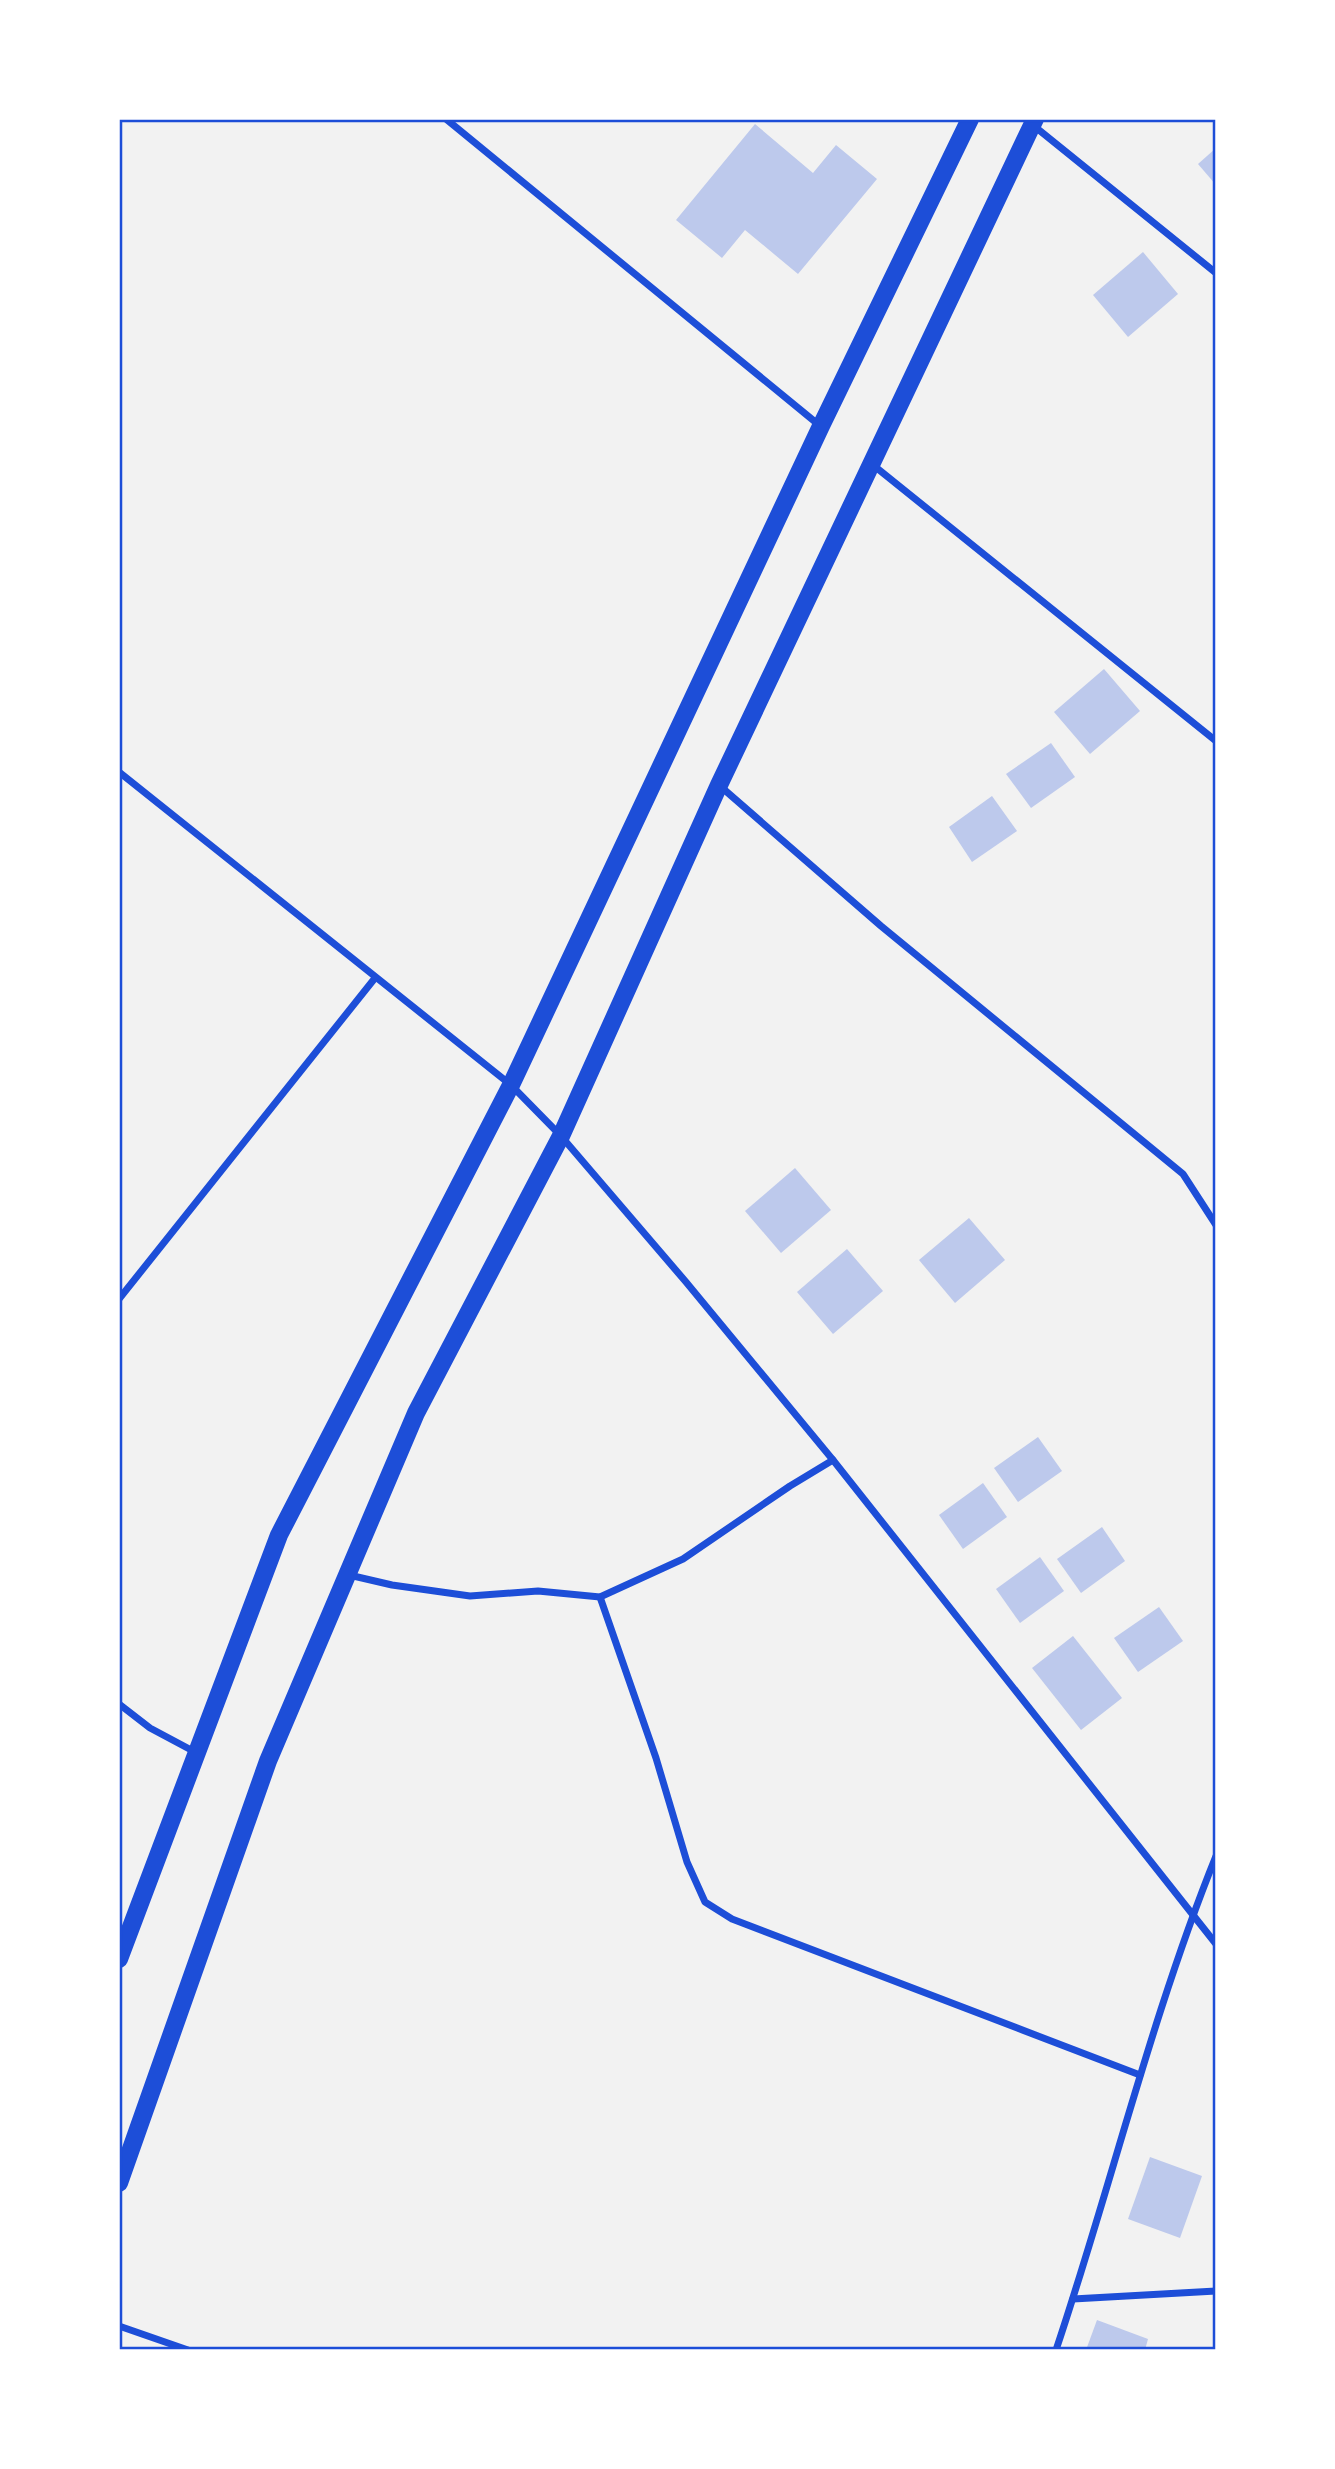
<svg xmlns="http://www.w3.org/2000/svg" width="1335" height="2469" font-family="Cabin,sans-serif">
<rect width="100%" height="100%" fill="#f2f2f2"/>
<!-- building -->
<g fill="#bdc9ec">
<path d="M755,124L813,173L836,145L877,179L798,274L745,230L722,258L676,220Z"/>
<path d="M1216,148V185L1198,164Z"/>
<path d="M1143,252L1178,294L1128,337L1093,295Z"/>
<path d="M1104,669L1140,711L1090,754L1054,712Z"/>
<path d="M1051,743L1075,777L1031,808L1006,774Z"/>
<path d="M992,796L1017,831L972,862L949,827Z"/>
<path d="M795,1168L831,1210L781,1253L745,1211Z"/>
<path d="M969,1218L1005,1260L955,1303L919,1260Z"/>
<path d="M847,1249L883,1291L833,1334L797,1292Z"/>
<path d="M1038,1437L1062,1471L1018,1502L994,1468Z"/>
<path d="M983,1483L1007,1517L963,1549L939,1515Z"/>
<path d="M1102,1527L1125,1561L1081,1593L1057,1559Z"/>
<path d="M1040,1557L1064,1591L1020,1623L996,1589Z"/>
<path d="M1159,1607L1183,1641L1138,1672L1114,1638Z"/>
<path d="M1073,1636L1122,1698L1081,1730L1032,1668Z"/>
<path d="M1150,2157L1202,2176L1180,2238L1128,2219Z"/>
<path d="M1097,2320L1148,2339L1145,2350H1086Z"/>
</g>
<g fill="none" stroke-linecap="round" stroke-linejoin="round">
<!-- minor -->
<g stroke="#1d4ed8" stroke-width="7">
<path d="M446,119L819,425"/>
<path d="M1034,126L1216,273"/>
<path d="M873,465L1216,741"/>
<path d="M119,772L511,1085L561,1136L686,1282L833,1460L1216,1944"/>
<path d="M720,786L881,926L1183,1174L1216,1225"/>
<path d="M119,1299L375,978"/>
<path d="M349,1575L392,1585L470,1596L538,1591L600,1597L683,1559L790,1486L833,1460"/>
<path d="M600,1597L656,1758L687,1862L705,1902L732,1919L1140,2075"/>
<path d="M119,1704L150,1728L195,1752"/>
<path d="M1073,2299L1216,2291"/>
<path d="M119,2326L188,2350"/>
<path d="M1056,2350C1111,2186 1151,2017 1216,1856"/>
</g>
<!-- primary -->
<g stroke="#1d4ed8" stroke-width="18">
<path d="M119,1959L279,1535L511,1085L821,426L970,119"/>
<path d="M119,2183L268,1761L416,1413L561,1136L719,785L1035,119"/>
</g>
</g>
<!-- border -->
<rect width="1335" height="2469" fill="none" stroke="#ffffff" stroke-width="242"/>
<rect x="121" y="121" width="1093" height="2227" fill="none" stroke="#1d4ed8" stroke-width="2.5"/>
</svg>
